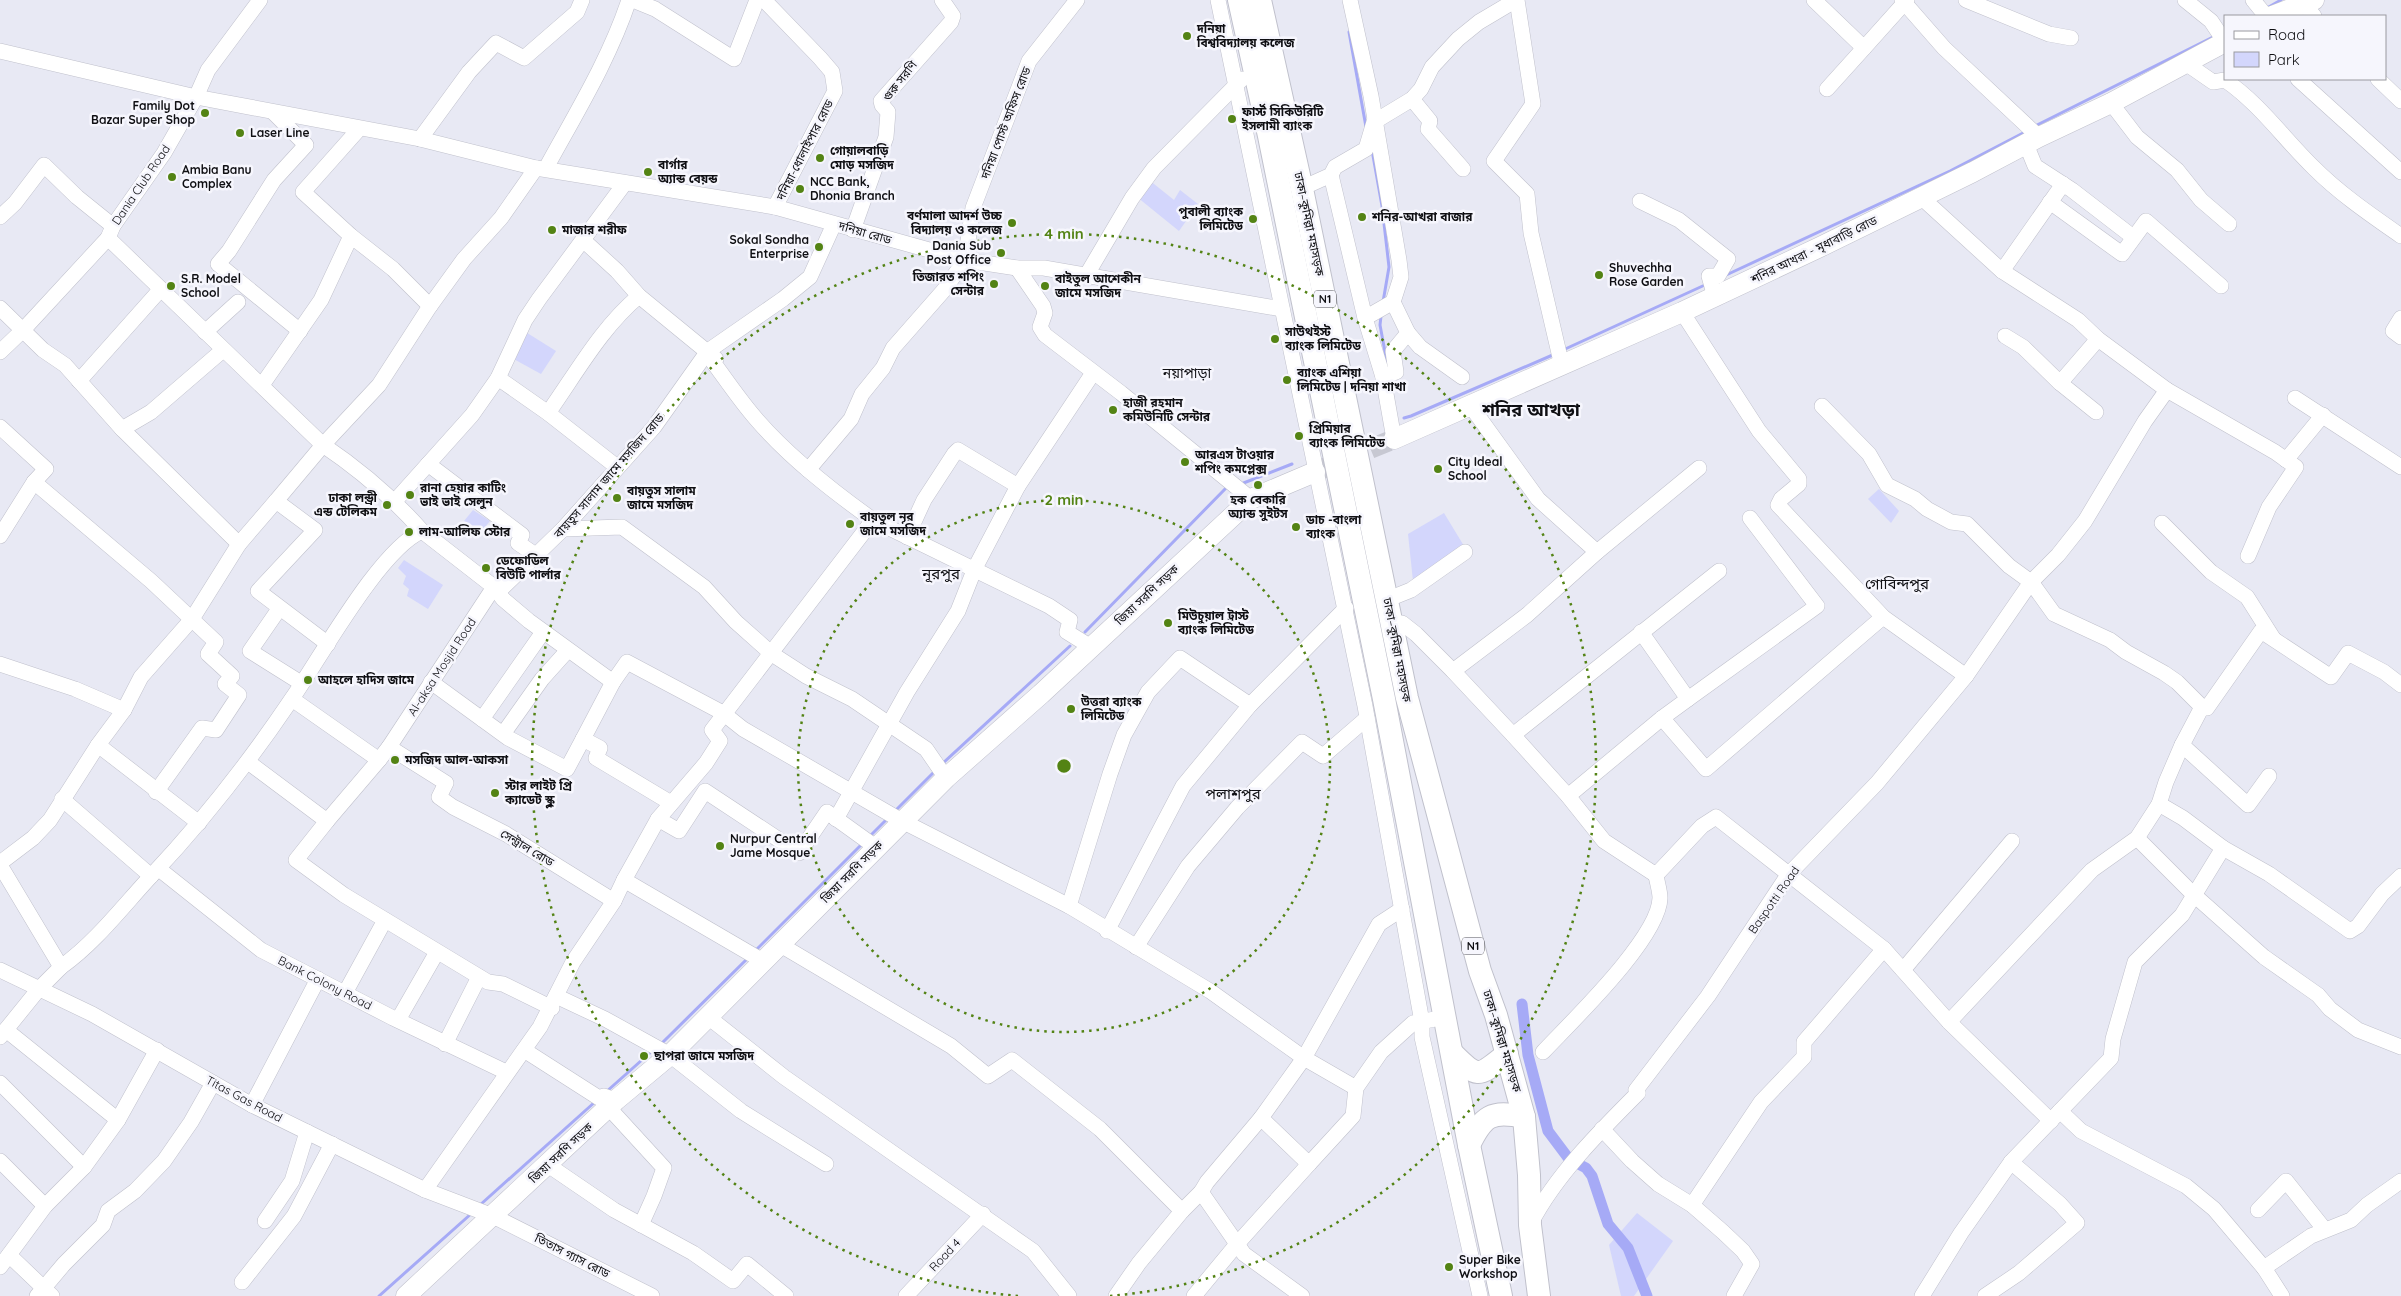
<svg xmlns="http://www.w3.org/2000/svg" width="2401" height="1296" font-family="Quicksand,'Noto Sans Bengali',sans-serif">
<rect width="100%" height="100%" fill="#e8e9f4"/>
<!-- green -->
<g fill="#d3d6fc">
<path d="M1149,180L1174,200L1180,190L1198,204L1179,231L1137,197Z"/>
<path d="M524,331L556,351L541,374L510,357Z"/>
<path d="M1879,489L1899,511L1891,523L1868,499Z"/>
<path d="M473,510L490,521L481,532L464,521Z"/>
<path d="M1444,513L1464,546L1413,581L1408,534Z"/>
<path d="M404,560L443,585L428,609L407,596L409,589L403,584L406,576L398,568Z"/>
<path d="M1637,1213L1673,1241L1634,1296H1621L1609,1245Z"/>
</g>
<g fill="none" stroke-linecap="round" stroke-linejoin="round">
<!-- stream -->
<g stroke="#a6aaf6" stroke-width="3">
<path d="M2267,8L2281,0"/>
<path d="M1349,32L1366,127"/>
<path d="M2035,126L2215,36"/>
<path d="M1372,150L1382,206L1389,267L1383,302"/>
<path d="M1724,276L1950,171L2025,132"/>
<path d="M1381,316L1380,325L1388,368"/>
<path d="M1563,350L1707,284"/>
<path d="M1404,418L1411,416L1555,354"/>
<path d="M1241,484L1292,464"/>
<path d="M1085,632L1227,487"/>
<path d="M943,763L1070,646"/>
<path d="M895,811L935,771"/>
<path d="M868,838L889,817"/>
<path d="M755,951L862,844"/>
<path d="M661,1044L749,957"/>
<path d="M606,1092L652,1051"/>
<path d="M480,1205L596,1101"/>
<path d="M379,1296L472,1213"/>
</g>
<!-- canal -->
<path stroke="#a6aaf6" stroke-width="11" d="M1522,1004L1528,1055L1548,1131L1569,1159L1586,1168L1592,1176L1608,1224L1628,1248L1647,1296"/>
<!-- major-tunnel -->
<path stroke="#c7c8d2" stroke-width="20" stroke-dasharray="20 10" stroke-linecap="butt" d="M1315,472L1394,439"/>
<defs>
<g id="minor">
<path d="M633,0L655,9L734,59L757,0"/>
<path d="M764,0L820,58L832,72L835,91L775,207"/>
<path d="M1218,0L1365,706L1422,1022V1037L1480,1296"/>
<path d="M1517,0L1533,104L1494,161L1527,194L1531,233L1562,366"/>
<path d="M1814,0L1864,48L1907,0"/>
<path d="M1902,0L1944,48L2039,137"/>
<path d="M1966,0L2049,34L2071,38"/>
<path d="M2185,0L2211,21L2225,42"/>
<path d="M2253,0L2266,16"/>
<path d="M2304,4L2314,16"/>
<path d="M0,51L196,97L420,139L536,168L775,207L965,260L1017,268H1044L1282,309"/>
<path d="M2187,64L2213,82L2225,80C2260,104 2284,139 2314,168C2340,194 2371,215 2401,236"/>
<path d="M2298,79L2401,172"/>
<path d="M2378,79L2401,101"/>
<path d="M1827,89L1864,48"/>
<path d="M1412,99L1430,121L1428,129L1463,169"/>
<path d="M2111,103L2137,137L2177,170L2201,200L2229,224"/>
<path d="M274,113L306,145L274,180L229,251L218,264L300,331"/>
<path d="M420,139L469,72L496,43L524,58L577,12L582,0"/>
<path d="M2026,144L2035,166L2072,190L2133,237"/>
<path d="M546,168C576,113 609,60 629,0"/>
<path d="M1331,175L1365,318L1393,302L1401,277L1399,260L1371,96L1350,0"/>
<path d="M1311,184L1331,175L1335,167L1366,149L1374,122L1412,99L1421,89L1432,67L1458,39L1479,22L1516,0"/>
<path d="M1922,198L2002,271L2078,320L2098,339L2167,390L2275,452L2296,467L2269,507L2248,556"/>
<path d="M1640,201L1679,220L1728,259L1718,276H1709L1715,297"/>
<path d="M2050,202L2122,254L2146,221L2221,286"/>
<path d="M0,217L15,203L44,165L77,197L113,226"/>
<path d="M853,230L886,137L888,112L882,105L881,101L951,22L953,16L942,0"/>
<path d="M351,236L303,192L359,129"/>
<path d="M583,240L617,271L639,296L716,359L713,362C727,381 741,402 757,420C790,458 831,490 873,520"/>
<path d="M1017,268L1043,306L1045,313L1040,327L1045,335L1121,393L1251,499"/>
<path d="M2002,271L2063,184"/>
<path d="M1086,276L1132,198L1154,168L1242,79"/>
<path d="M0,308L43,350L65,365L122,429L239,544L276,501L315,530L258,591L328,644"/>
<path d="M1682,312L1759,431L1799,479V484L1781,499L1778,505L1883,617L1966,676"/>
<path d="M1365,318L1383,377L1394,439"/>
<path d="M2401,318L2393,331L2401,337"/>
<path d="M205,332L238,302"/>
<path d="M1408,333L1420,347L1462,377"/>
<path d="M2005,336L2023,347L2060,383L2098,339"/>
<path d="M0,352L23,330L108,238L113,226L164,153L196,97L208,70L260,0"/>
<path d="M1383,377L1396,372L1393,351L1408,333L1393,302"/>
<path d="M498,378L548,413"/>
<path d="M79,381L160,290"/>
<path d="M2060,383L2096,412"/>
<path d="M262,385L321,300L351,236L393,269L430,306L464,259L501,218L536,168"/>
<path d="M2295,398L2401,467"/>
<path d="M1470,405L1538,499L1597,552"/>
<path d="M1822,406L1869,454L1887,485L1915,499L1927,509L1951,522L1967,524L2009,566L2031,582L2054,614L2110,640L2126,652L2164,673L2177,682L2202,707L2207,708L2261,631L2331,677L2348,653L2384,672L2401,685"/>
<path d="M0,427L46,469L34,482L0,536"/>
<path d="M122,429L151,412L223,350"/>
<path d="M2286,460L2323,415"/>
<path d="M428,464L522,535L518,543L537,556"/>
<path d="M617,467L548,413C577,372 601,328 639,296"/>
<path d="M808,470L851,419L862,394L883,368L893,348L944,290L965,260L973,208L1029,61L1077,0"/>
<path d="M34,482L151,581L216,642L208,654L232,676L225,684L239,695L216,730L202,728L156,792"/>
<path d="M276,501L323,445L379,385L430,306"/>
<path d="M395,501L472,415L498,378L525,320L539,299L625,183"/>
<path d="M2162,523L2211,572L2247,597L2273,638"/>
<path d="M563,529L622,527L704,587L736,622L772,654L806,676L852,699L926,749L946,778"/>
<path d="M422,531L494,587L503,599L529,621L613,682L627,662L723,713L743,729L902,821L1069,906L1210,991L1304,1058L1356,1088"/>
<path d="M907,537L924,500L954,454L958,450L1018,486L1093,373"/>
<path d="M498,592L563,529L654,427L708,351L783,299L810,277L834,224"/>
<path d="M1396,596L1411,590L1465,552"/>
<path d="M279,609L250,651L301,683"/>
<path d="M1402,623L1416,634L1453,671L1513,735L1568,796L1604,841L1656,875L1702,826L1716,817L1884,949L1949,1022L2051,1121"/>
<path d="M1641,632L1688,699L1662,718L1706,769L1883,617"/>
<path d="M0,664L75,689L124,710"/>
<path d="M1453,671L1527,615L1597,552L1699,468"/>
<path d="M431,682L508,738L567,769L583,739"/>
<path d="M613,682L583,739L600,748L596,758L671,803"/>
<path d="M292,699L379,760L327,821"/>
<path d="M1688,699L1817,606L1750,518"/>
<path d="M482,719L543,632"/>
<path d="M503,734L542,679L568,650"/>
<path d="M1513,735L1719,571"/>
<path d="M2182,745L2248,805L2269,776"/>
<path d="M389,747L494,587"/>
<path d="M379,760L389,747L446,783L439,797L453,807L506,834L614,901"/>
<path d="M248,762L327,821L296,860L344,895L488,982L503,984L552,1008"/>
<path d="M1568,796L1662,718"/>
<path d="M62,799L151,876"/>
<path d="M2159,804L2183,818L2223,848L2269,874L2350,931L2358,926L2382,894L2401,876"/>
<path d="M836,819L907,692L958,611L975,568L1018,486"/>
<path d="M199,823L98,745L124,710L141,677L192,619L239,544"/>
<path d="M2137,838L2193,894L2264,957L2318,995L2330,1009L2358,1030L2401,1047"/>
<path d="M877,848L827,812L799,853L705,791L679,831L658,819L706,763L720,741L712,730L873,520L1049,606L1070,620L1067,632L1091,647"/>
<path d="M0,863L33,838L50,820L98,745"/>
<path d="M0,865L61,967C96,942 123,906 152,875C203,821 249,762 291,700C320,659 379,550 422,531C392,497 360,470 323,445L108,238"/>
<path d="M159,869L261,950L393,1018L506,1072"/>
<path d="M624,880L658,819"/>
<path d="M1069,906L1110,774L1124,735L1148,692L1180,658L1250,705"/>
<path d="M1402,909L1379,924L1304,1058L1261,1118L1309,1164L1353,1116L1356,1088L1381,1052L1413,1023L1446,1017"/>
<path d="M1107,931L1183,786L1250,705L1346,608"/>
<path d="M779,944L951,1046L988,1076L1012,1060L1100,1129L1182,1211L1201,1192"/>
<path d="M1136,947L1188,866L1237,808L1302,742L1323,756L1367,718"/>
<path d="M0,970L92,1014L252,1105L425,1190L493,1216L652,1296"/>
<path d="M1903,970L2012,841"/>
<path d="M345,993L385,920"/>
<path d="M556,996L605,1019L670,1055L741,1111L826,1164"/>
<path d="M707,1016L784,1077L1033,1251L1069,1296"/>
<path d="M398,1020L437,952"/>
<path d="M1949,1022L2092,870L2137,838L2159,804L2166,782L2182,745L2202,707"/>
<path d="M6,1030L118,1120"/>
<path d="M0,1037L38,990L61,967"/>
<path d="M445,1044L479,977"/>
<path d="M524,1050L599,1098L604,1096L616,1100"/>
<path d="M1543,1052C1572,1021 1659,938 1660,898C1660,891 1657,882 1656,875"/>
<path d="M0,1083L84,1167L118,1120L157,1050"/>
<path d="M252,1105L318,979"/>
<path d="M609,1108L664,1168L654,1196L641,1225"/>
<path d="M2060,1111L2081,1131L2186,1186L2214,1209L2264,1268L2311,1236L2351,1220L2367,1205L2401,1181"/>
<path d="M1261,1118L1207,1182L1201,1192L1244,1254L1302,1296"/>
<path d="M1602,1129L1632,1161L1658,1184L1692,1205L1723,1232L1743,1251L1752,1264L1734,1296"/>
<path d="M0,1161L45,1206"/>
<path d="M548,1165L614,1210L693,1253L733,1281L747,1264L786,1296"/>
<path d="M425,1190L540,1027L573,962L614,901L624,880L763,961"/>
<path d="M1692,1205L1761,1102L1804,1057V1042L1884,949"/>
<path d="M2258,1210L2286,1181L2325,1230"/>
<path d="M265,1221L292,1181L307,1132"/>
<path d="M1531,1223C1556,1175 1600,1131 1638,1093L1636,1090L1708,996L1788,875L1877,783L1966,676L2031,582L2058,555L2085,521L2145,421L2167,390"/>
<path d="M9,1255L52,1296"/>
<path d="M0,1267L45,1206L84,1167"/>
<path d="M2264,1268L2282,1296"/>
<path d="M242,1282L294,1216L332,1144"/>
<path d="M37,1296L64,1264L103,1225L108,1211L135,1191L164,1161L191,1122L213,1083"/>
<path d="M906,1296L983,1214"/>
<path d="M1116,1296L1139,1263L1182,1211"/>
<path d="M1194,1296L1237,1244L1309,1164"/>
<path d="M1922,1296L1961,1233L2011,1162L2111,1058L2113,1039L2135,962L2182,915L2223,848"/>
<path d="M1985,1296L2019,1273L2077,1223L2060,1204L2011,1162"/>
</g>
<g id="major">
<path d="M2272,16L2314,0"/>
<path d="M1394,439L1682,312L1820,247L1973,172L2039,137L2111,103L2225,42"/>
<path d="M406,1296L616,1100L670,1055L946,778L1041,694L1251,499L1315,472"/>
</g>
<g id="highway">
<path d="M1239,0L1269,136L1384,699L1469,1145L1501,1296"/>
<path d="M1260,0L1302,189L1407,698L1480,971L1496,1015L1524,1117L1529,1175L1530,1225L1539,1296"/>
<path d="M1453,1054C1479,1080 1479,1076 1507,1054"/>
<path d="M1469,1145C1483,1116 1491,1110 1524,1117"/>
</g>
</defs>
<!-- minor casing -->
<use href="#minor" stroke="#c0c1cc" stroke-width="16"/>
<!-- major casing -->
<use href="#major" stroke="#c0c1cc" stroke-width="21"/>
<!-- highway casing -->
<use href="#highway" stroke="#c0c1cc" stroke-width="24"/>
<!-- minor -->
<use href="#minor" stroke="#fff" stroke-width="15"/>
<!-- major -->
<use href="#major" stroke="#fff" stroke-width="20"/>
<!-- highway -->
<use href="#highway" stroke="#fff" stroke-width="22"/>
</g>
<!-- distance rings -->
<g fill="none" stroke="#538314" stroke-width="2.5" stroke-dasharray="2.5 5">
<circle cx="1064" cy="766" r="266"/>
<path d="M1018 1296A532 532 0 1 1 1110 1296"/>
</g>
<!-- markers -->
<g fill="#538314" stroke="#f6f6fd" stroke-width="2">
<circle cx="1187" cy="36" r="5"/>
<circle cx="205" cy="113" r="5"/>
<circle cx="1232" cy="119" r="5"/>
<circle cx="240" cy="133" r="5"/>
<circle cx="820" cy="158" r="5"/>
<circle cx="648" cy="172" r="5"/>
<circle cx="172" cy="177" r="5"/>
<circle cx="800" cy="189" r="5"/>
<circle cx="1362" cy="217" r="5"/>
<circle cx="1253" cy="219" r="5"/>
<circle cx="1012" cy="223" r="5"/>
<circle cx="552" cy="230" r="5"/>
<circle cx="819" cy="247" r="5"/>
<circle cx="1001" cy="253" r="5"/>
<circle cx="1599" cy="275" r="5"/>
<circle cx="994" cy="284" r="5"/>
<circle cx="171" cy="286" r="5"/>
<circle cx="1045" cy="286" r="5"/>
<circle cx="1275" cy="339" r="5"/>
<circle cx="1287" cy="380" r="5"/>
<circle cx="1113" cy="410" r="5"/>
<circle cx="1299" cy="436" r="5"/>
<circle cx="1185" cy="462" r="5"/>
<circle cx="1438" cy="469" r="5"/>
<circle cx="1258" cy="485" r="5"/>
<circle cx="410" cy="495" r="5"/>
<circle cx="617" cy="498" r="5"/>
<circle cx="387" cy="505" r="5"/>
<circle cx="850" cy="524" r="5"/>
<circle cx="1296" cy="527" r="5"/>
<circle cx="409" cy="532" r="5"/>
<circle cx="486" cy="568" r="5"/>
<circle cx="1168" cy="623" r="5"/>
<circle cx="308" cy="680" r="5"/>
<circle cx="1071" cy="709" r="5"/>
<circle cx="395" cy="760" r="5"/>
<circle cx="495" cy="793" r="5"/>
<circle cx="720" cy="846" r="5"/>
<circle cx="644" cy="1056" r="5"/>
<circle cx="1449" cy="1267" r="5"/>
</g>
<g text-anchor="middle" stroke-width="5" stroke-linejoin="round" paint-order="stroke">
<!-- shield labels -->
<g fill="#f6f6fd" stroke="#545459" stroke-width="1">
<rect x="1314" y="290.5" width="22" height="17" rx="4"/>
<rect x="1462" y="937.5" width="22" height="17" rx="4"/>
</g>
<g font-size="11" font-weight="bold" fill="#0f0f13">
<text x="1325" y="303">N1</text>
<text x="1473" y="950">N1</text>
</g>
<!-- poi labels -->
<g font-size="12" font-weight="bold" fill="#0f0f13" stroke="#f6f6fd" text-anchor="start">
<text x="1197" y="33">দনিয়া<tspan x="1197" dy="14">বিশ্ববিদ্যালয় কলেজ</tspan></text>
<text x="195" y="110" text-anchor="end">Family Dot<tspan x="195" dy="14">Bazar Super Shop</tspan></text>
<text x="1242" y="116">ফার্স্ট সিকিউরিটি<tspan x="1242" dy="14">ইসলামী ব্যাংক</tspan></text>
<text x="250" y="137">Laser Line</text>
<text x="830" y="155">গোয়ালবাড়ি<tspan x="830" dy="14">মোড় মসজিদ</tspan></text>
<text x="658" y="169">বার্গার<tspan x="658" dy="14">অ্যান্ড বেয়ন্ড</tspan></text>
<text x="182" y="174">Ambia Banu<tspan x="182" dy="14">Complex</tspan></text>
<text x="810" y="186">NCC Bank,<tspan x="810" dy="14">Dhonia Branch</tspan></text>
<text x="1243" y="216" text-anchor="end">পুবালী ব্যাংক<tspan x="1243" dy="14">লিমিটেড</tspan></text>
<text x="1002" y="220" text-anchor="end">বর্ণমালা আদর্শ উচ্চ<tspan x="1002" dy="14">বিদ্যালয় ও কলেজ</tspan></text>
<text x="1372" y="221">শনির-আখরা বাজার</text>
<text x="562" y="234">মাজার শরীফ</text>
<text x="809" y="244" text-anchor="end">Sokal Sondha<tspan x="809" dy="14">Enterprise</tspan></text>
<text x="991" y="250" text-anchor="end">Dania Sub<tspan x="991" dy="14">Post Office</tspan></text>
<text x="1609" y="272">Shuvechha<tspan x="1609" dy="14">Rose Garden</tspan></text>
<text x="984" y="281" text-anchor="end">তিজারত শপিং<tspan x="984" dy="14">সেন্টার</tspan></text>
<text x="181" y="283">S.R. Model<tspan x="181" dy="14">School</tspan></text>
<text x="1055" y="283">বাইতুল আশেকীন<tspan x="1055" dy="14">জামে মসজিদ</tspan></text>
<text x="1285" y="336">সাউথইস্ট<tspan x="1285" dy="14">ব্যাংক লিমিটেড</tspan></text>
<text x="1297" y="377">ব্যাংক এশিয়া<tspan x="1297" dy="14">লিমিটেড | দনিয়া শাখা</tspan></text>
<text x="1123" y="407">হাজী রহমান<tspan x="1123" dy="14">কমিউনিটি সেন্টার</tspan></text>
<text x="1309" y="433">প্রিমিয়ার<tspan x="1309" dy="14">ব্যাংক লিমিটেড</tspan></text>
<text x="1195" y="459">আরএস টাওয়ার<tspan x="1195" dy="14">শপিং কমপ্লেক্স</tspan></text>
<text x="1448" y="466">City Ideal<tspan x="1448" dy="14">School</tspan></text>
<text x="420" y="492">রানা হেয়ার কাটিং<tspan x="420" dy="14">ভাই ভাই সেলুন</tspan></text>
<text x="627" y="495">বায়তুস সালাম<tspan x="627" dy="14">জামে মসজিদ</tspan></text>
<text x="377" y="502" text-anchor="end">ঢাকা লন্ড্রী<tspan x="377" dy="14">এন্ড টেলিকম</tspan></text>
<text x="1258" y="504" text-anchor="middle">হক বেকারি<tspan x="1258" dy="14">অ্যান্ড সুইটস</tspan></text>
<text x="860" y="521">বায়তুল নূর<tspan x="860" dy="14">জামে মসজিদ</tspan></text>
<text x="1306" y="524">ডাচ -বাংলা<tspan x="1306" dy="14">ব্যাংক</tspan></text>
<text x="419" y="536">লাম-আলিফ স্টোর</text>
<text x="496" y="565">ডেফোডিল<tspan x="496" dy="14">বিউটি পার্লার</tspan></text>
<text x="1178" y="620">মিউচুয়াল ট্রাস্ট<tspan x="1178" dy="14">ব্যাংক লিমিটেড</tspan></text>
<text x="318" y="684">আহলে হাদিস জামে</text>
<text x="1081" y="706">উত্তরা ব্যাংক<tspan x="1081" dy="14">লিমিটেড</tspan></text>
<text x="405" y="764">মসজিদ আল-আকসা</text>
<text x="505" y="790">স্টার লাইট প্রি<tspan x="505" dy="14">ক্যাডেট স্কুল</tspan></text>
<text x="730" y="843">Nurpur Central<tspan x="730" dy="14">Jame Mosque</tspan></text>
<text x="654" y="1060">ছাপরা জামে মসজিদ</text>
<text x="1459" y="1264">Super Bike<tspan x="1459" dy="14">Workshop</tspan></text>
</g>
<!-- street labels -->
<g font-size="12" fill="#0f0f13" stroke="#f6f6fd">
<text transform="translate(900 81) rotate(-52)" y="4">গুরু সরণি</text>
<text transform="translate(1006 123) rotate(-69)" y="4">দনিয়া পোস্ট অফিস রোড</text>
<text transform="translate(805 150) rotate(-63)" y="4">দনিয়া-ধোলাইপার রোড</text>
<text transform="translate(141 185) rotate(-56)" y="4">Dania Club Road</text>
<text transform="translate(1309 224) rotate(78)" y="4">ঢাকা–কুমিল্লা মহাসড়ক</text>
<text transform="translate(865 233) rotate(16)" y="4">দনিয়া রোড</text>
<text transform="translate(1814 250) rotate(-26)" y="4">শনির আখরা - মৃধাবাড়ি রোড</text>
<text transform="translate(609 476) rotate(-49)" y="4">বায়তুস সালাম জামে মসজিদ রোড</text>
<text transform="translate(1147 595) rotate(-43)" y="4">জিয়া সরণি সড়ক</text>
<text transform="translate(1397 650) rotate(79)" y="4">ঢাকা–কুমিল্লা মহাসড়ক</text>
<text transform="translate(442 667) rotate(-57)" y="4">Al-aksa Mosjid Road</text>
<text transform="translate(527 848) rotate(31)" y="4">সেন্ট্রাল রোড</text>
<text transform="translate(852 872) rotate(-45)" y="4">জিয়া সরণি সড়ক</text>
<text transform="translate(1774 900) rotate(-55)" y="4">Baspotti Road</text>
<text transform="translate(325 983) rotate(27)" y="4">Bank Colony Road</text>
<text transform="translate(1502 1041) rotate(73)" y="4">ঢাকা–কুমিল্লা মহাসড়ক</text>
<text transform="translate(244 1099) rotate(28)" y="4">Titas Gas Road</text>
<text transform="translate(561 1153) rotate(-43)" y="4">জিয়া সরণি সড়ক</text>
<text transform="translate(945 1255) rotate(-47)" y="4">Road 4</text>
<text transform="translate(572 1256) rotate(27)" y="4">তিতাস গ্যাস রোড</text>
</g>
<!-- neighbourhood labels -->
<g font-size="14" fill="#0f0f13" stroke="#f6f6fd">
<text x="1187" y="378">নয়াপাড়া</text>
</g>
<!-- quarter labels -->
<g font-size="15" fill="#0f0f13" stroke="#f6f6fd">
<text x="941" y="579">নূরপুর</text>
<text x="1897" y="589">গোবিন্দপুর</text>
<text x="1233" y="799">পলাশপুর</text>
</g>
<!-- district labels -->
<g font-size="18" font-weight="bold" fill="#0f0f13" stroke="#f6f6fd">
<text x="1531" y="416">শনির আখড়া</text>
</g>
</g>
<circle cx="1064" cy="766" r="8" fill="#538314" stroke="#f6f6fd" stroke-width="2.5"/>
<g font-size="15" text-anchor="middle" font-weight="bold" fill="#538314" stroke="#f6f6fd" stroke-width="5" stroke-linejoin="round" paint-order="stroke">
<text x="1064" y="239">4 min</text>
<text x="1064" y="505">2 min</text>
</g>
<!-- legend -->
<rect x="2224" y="15" width="162" height="65" fill="#f6f6fd" stroke="#9a9a9f"/>
<rect x="2234" y="31" width="25" height="8" fill="#ffffff" stroke="#9a9a9f"/>
<text x="2268" y="40" font-size="15" fill="#0f0f13">Road</text>
<rect x="2234" y="52" width="25" height="15" fill="#d3d6fc" stroke="#9a9a9f"/>
<text x="2268" y="65" font-size="15" fill="#0f0f13">Park</text>
</svg>
